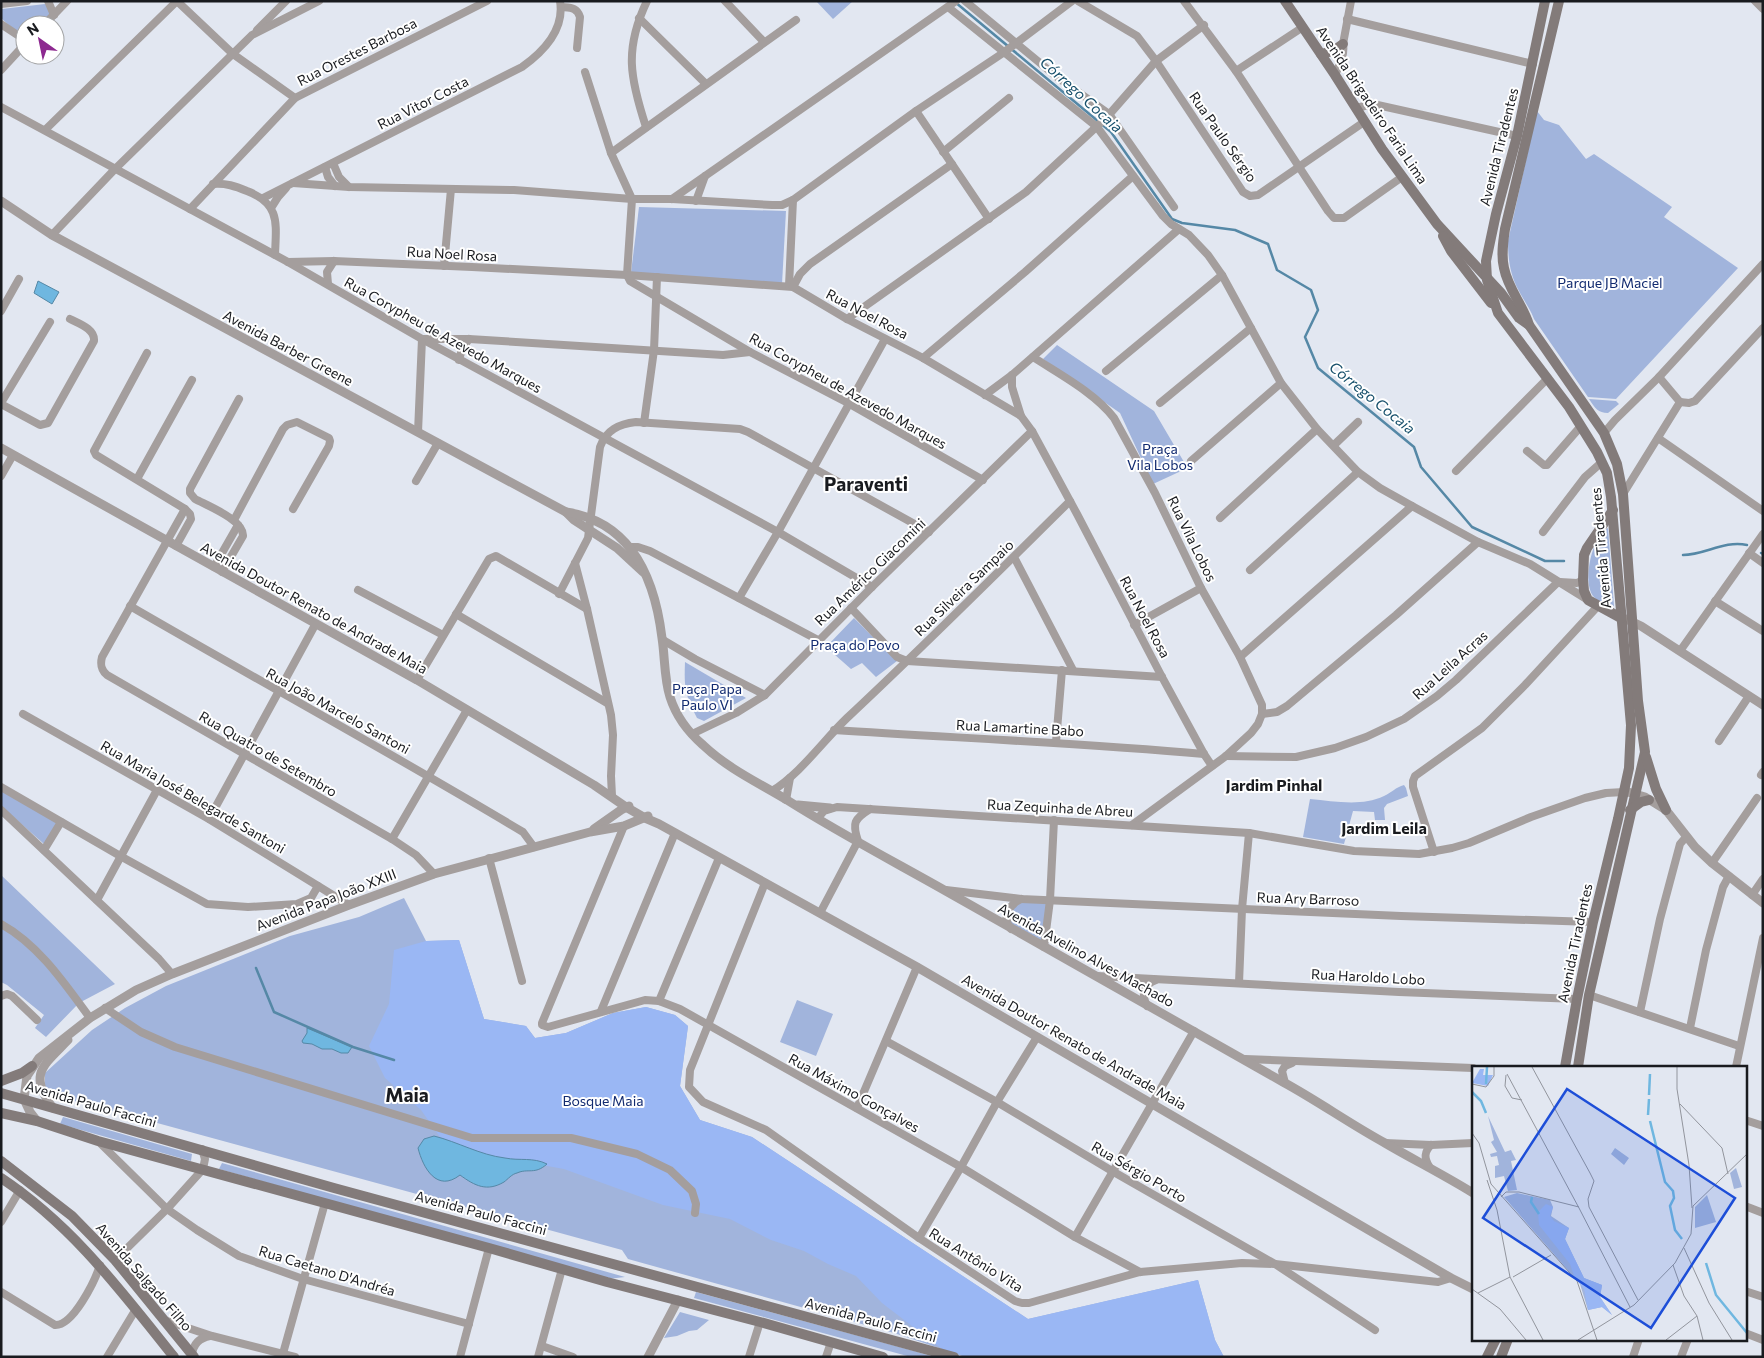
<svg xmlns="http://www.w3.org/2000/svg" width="1764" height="1358" font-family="Commissioner,sans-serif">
<rect width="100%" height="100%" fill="#e2e7f1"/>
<!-- green -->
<g fill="#a1b4dc">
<path d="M816,1H853L833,19Z"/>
<path d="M45,4L50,7L51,13L38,25H25V36L13,29L1,18L2,9Z"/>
<path d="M1537,111L1544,120L1559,125L1586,159L1594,154L1672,207L1664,217L1738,268L1616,399L1588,397L1534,319C1530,308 1524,301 1519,291C1510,275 1508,259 1508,241Z"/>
<path d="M639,207L786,211L782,284L631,273Z"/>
<path d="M1057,345L1154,411L1184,462L1179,472L1153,484L1120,413L1043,359Z"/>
<path d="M1589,399L1616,401L1619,404L1608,413C1598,413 1595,408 1589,399Z"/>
<path d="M1608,528L1614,606C1607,604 1598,602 1593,596C1582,581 1592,536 1608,528Z"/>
<path d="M854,618L897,661L876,677L862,663L851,669L826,647Z"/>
<path d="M685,662L746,698L704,721L697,718C685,695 684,688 685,662Z"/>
<path d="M1404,785L1406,788L1408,796L1387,804L1384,808L1385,820H1375L1374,812L1353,811L1344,844L1303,837L1310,799C1334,801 1361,807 1384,796C1391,793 1396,787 1404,785Z"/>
<path d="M1,789L57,823L44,844L1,806Z"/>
<path d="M1,875L115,984L79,1003L46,1037L35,1028L44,1015L7,985L1,982Z"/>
<path d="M404,898L426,941L459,940L484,1019L526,1026L535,1038L566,1033L613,1013L646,1007L675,1015L688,1026L680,1086L700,1120L752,1137L1028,1319L1198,1280L1215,1340L1224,1357H966L894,1333L628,1259L622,1250L84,1103L53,1097L45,1087V1073L92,1030L125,1008L166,986L290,936L359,917Z"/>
<path d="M1022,900L1050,902L1044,943L1014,927L1011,923L1010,912Z"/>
<path d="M797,1000L833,1014L816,1056L780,1042Z"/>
<path d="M63,1117L192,1154L191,1161L60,1124Z"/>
<path d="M222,1163L625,1277L608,1279L219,1169Z"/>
<path d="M696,1292L914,1351L934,1357H911L694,1298Z"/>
<path d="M680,1312L709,1320L697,1330L689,1331L677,1336L664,1338Z"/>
</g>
<!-- forest -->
<path fill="#9ab7f4" d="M459,940L484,1019L526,1026L535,1038L566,1033L613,1013L646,1007L675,1015L688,1026L680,1086L700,1120L752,1137L1028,1319L1198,1280L1215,1340L1224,1357H966L942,1349L882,1303L856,1276L828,1264L804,1251L771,1240L730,1219L663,1205L564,1169L479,1154L440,1137L421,1110L385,1078L369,1046L389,1004L394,950L426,941Z"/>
<!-- water -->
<g fill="#6fb7e0" stroke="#5588a6">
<path d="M38,281L59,292L52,304L34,293Z"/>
<path d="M307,1028L352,1047L348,1053H341L332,1049H322L312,1044L303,1043L302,1041L307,1033Z"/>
<path d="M434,1136C458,1142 480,1155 505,1158C520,1161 533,1157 547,1164C535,1175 528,1168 517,1173C512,1174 508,1179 504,1182C487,1192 475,1186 460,1175C437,1193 423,1168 418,1148L424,1139Z"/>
</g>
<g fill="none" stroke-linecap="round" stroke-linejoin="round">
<!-- stream -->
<g stroke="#5588a6" stroke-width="2.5">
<path d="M955,2L1111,132L1172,219L1182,223L1235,230L1268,244L1277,270L1311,290L1318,310L1305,337L1318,368L1414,447L1421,467L1472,527L1545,561H1564"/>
<path d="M1761,553L1763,554"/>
<path d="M1683,555C1705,555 1724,540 1747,545"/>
<path d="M256,968L274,1012L353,1047L394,1060"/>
</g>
<!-- minor -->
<g stroke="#a49e9d" stroke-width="8">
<path d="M48,1L54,15"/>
<path d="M177,1L233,54L295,98"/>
<path d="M725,1L764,42"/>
<path d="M965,1L1057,77L1109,114L1174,207"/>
<path d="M1078,1L1137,36L1156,61L1243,192L1250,196L1258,195L1364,122"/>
<path d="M1184,1L1236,71L1328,211L1334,218H1344L1402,177"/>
<path d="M1755,1L1763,9"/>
<path d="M1,4L27,1"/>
<path d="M561,7C570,8 577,7 580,17L577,48"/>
<path d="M948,7L1097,127L1163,216L1171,224L1189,235L1208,255L1222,275L1281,383L1317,429L1358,472L1380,488L1412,506L1478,542L1530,564L1588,600"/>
<path d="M639,18L706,84"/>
<path d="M1347,19L1533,64"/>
<path d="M1,24L25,40"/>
<path d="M44,25L67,1"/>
<path d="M257,30L286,1"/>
<path d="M1,70L25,44"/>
<path d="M1236,71L1303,27"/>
<path d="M585,72L611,153L632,199L627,275L630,281L750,352L848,403L983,480"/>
<path d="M1335,75C1339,66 1345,55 1343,44L1351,1"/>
<path d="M1,107L288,262L422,339L778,532L872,587"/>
<path d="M1356,108L1373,104L1517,136"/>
<path d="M916,111L989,219"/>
<path d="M646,127C630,78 624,49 647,1"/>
<path d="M45,130L177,1"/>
<path d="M943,152L1009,98"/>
<path d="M611,153L796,20"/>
<path d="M333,163L339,177L349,187"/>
<path d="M325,167L328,177L335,186"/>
<path d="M293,183L349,187L514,190L632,199H672L772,205H782L793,200L916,111L1003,53L1072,1"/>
<path d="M213,184C226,183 235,186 247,191C281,204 276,224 275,255"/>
<path d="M263,198L522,67C543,52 565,30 560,1"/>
<path d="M672,199L956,1"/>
<path d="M696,201L705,176"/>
<path d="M271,208L278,197L286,188"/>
<path d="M190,209L295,98L487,1"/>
<path d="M52,235L115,169L252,35L319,1"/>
<path d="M288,262L334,261L472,267L627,275L793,287L847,319L923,358L1021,416L1032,431L1077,514L1162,677L1204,754L1212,766"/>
<path d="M444,266L451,189"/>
<path d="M328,284L327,272L334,261"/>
<path d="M789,286L793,200"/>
<path d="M793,287L800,274L810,264L952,164"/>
<path d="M1,311L19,279"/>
<path d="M847,319L1026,192L1107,117L1156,61L1204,25"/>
<path d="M423,339H469L723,355L750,352"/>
<path d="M147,353L94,451L96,455L185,509L190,514L191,519L176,546"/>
<path d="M1033,357C1059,374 1095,393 1114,418L1155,493L1201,588L1240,657L1262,705V714L1258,724L1251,733L1226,756L1132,825"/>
<path d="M923,358L1025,272L1133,176"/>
<path d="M459,360L462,349L469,339"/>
<path d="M1106,371L1222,275"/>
<path d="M1012,375V387L1021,416"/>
<path d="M1659,377L1680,402"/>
<path d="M985,395L1012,375L1179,229"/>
<path d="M1680,402L1689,403L1695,401L1763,328"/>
<path d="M1,403L50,322"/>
<path d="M1160,403L1251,328"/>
<path d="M1,404L40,425L48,423L94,341C95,329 80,324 70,319"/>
<path d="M644,423L654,350L657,277"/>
<path d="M418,432L422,339"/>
<path d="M1604,433L1615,420L1659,377L1763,264"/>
<path d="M1658,438L1763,511"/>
<path d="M1334,445L1358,422"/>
<path d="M1527,451L1544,465H1547L1581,426"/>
<path d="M1191,461L1281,383"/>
<path d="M1456,471L1548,378"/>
<path d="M1,476L13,455"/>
<path d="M137,479L192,380"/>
<path d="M416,481L438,443"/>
<path d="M1623,494L1680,402"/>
<path d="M185,509L102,657C100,665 101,670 107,675L392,839L416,855L434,874"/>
<path d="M1220,518L1317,429"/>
<path d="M234,520L283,429L287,425L297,422L329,438L330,441L329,446L293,509"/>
<path d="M1543,532L1585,477L1602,462"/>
<path d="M630,547H638L650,551L818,640"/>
<path d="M1749,553L1763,563"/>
<path d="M1014,557L1073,670"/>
<path d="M575,563L587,609L611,715L613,735L611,776L612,796"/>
<path d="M214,567L238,525"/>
<path d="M1250,570L1358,472"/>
<path d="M222,572L243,536C244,520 208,506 195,499L190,493V489L239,399"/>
<path d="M1560,582L1577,583L1583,580"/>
<path d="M358,590L443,635"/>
<path d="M559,594L588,538L600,447C606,430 619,424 636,422L740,429L748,432L929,532"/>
<path d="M739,598L778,532L885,339"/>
<path d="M1715,601L1763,631"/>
<path d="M130,606C261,682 393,754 523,832L534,847"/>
<path d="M851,608L897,657L907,661L1162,677"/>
<path d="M456,614L607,703"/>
<path d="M1134,625L1201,588"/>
<path d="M663,640L695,659L765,695"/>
<path d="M1680,651L1763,534"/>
<path d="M1240,657L1412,506"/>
<path d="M417,680L489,559L496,556L587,609"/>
<path d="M23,714L209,819L349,905"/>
<path d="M1262,714L1277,712L1287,706L1396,615L1478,542"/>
<path d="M834,730C957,738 1081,743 1204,754"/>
<path d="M692,734L736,713L765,695L872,587L1032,431"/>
<path d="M1719,741L1749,696"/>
<path d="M1056,742L1062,670"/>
<path d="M1226,756L1296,757L1335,748L1366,737L1404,719L1437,696L1456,680L1558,582"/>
<path d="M1761,775L1763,772"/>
<path d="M1,787L122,857L207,904L248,907L297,904L311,898L318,886"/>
<path d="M772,791C801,773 822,742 847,718C923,647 996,574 1070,501"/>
<path d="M786,800L790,778"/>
<path d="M1,810L159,959L172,974"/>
<path d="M818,818L824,811L837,807L1249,833L1354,851L1419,854L1452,848L1469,843L1531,817L1585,798L1606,793L1624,792"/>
<path d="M209,819L315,625"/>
<path d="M624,826L542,1023V1025L548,1027L645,1000L659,1001L680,1009L961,1167L1075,1237L1140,1272"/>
<path d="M392,839L467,710"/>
<path d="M44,850L61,822"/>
<path d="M1434,852L1413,787V781L1415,776L1482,728L1525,685L1597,607"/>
<path d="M489,858L522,981"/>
<path d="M1712,863L1757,798"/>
<path d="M765,883L690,1070L689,1087L703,1102L766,1130L919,1238L1015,1301L1022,1303H1029L1140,1272L1242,1263L1275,1264L1438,1282L1451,1278"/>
<path d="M946,890L1021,899L1401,916L1593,922"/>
<path d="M1752,895L1763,879"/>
<path d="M97,900L157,790"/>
<path d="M820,913L858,841C852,823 854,819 870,809"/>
<path d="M1,924C39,945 65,984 90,1018"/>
<path d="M1011,929C1001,917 1009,905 1021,899"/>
<path d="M1044,947L1050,900L1054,820"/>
<path d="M1097,976L1399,992L1577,999"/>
<path d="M1239,983L1242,909L1249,833"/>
<path d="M1589,995L1739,1046"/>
<path d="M1,996L7,994L12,996L37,1020"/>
<path d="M659,1001L719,858"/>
<path d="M1147,1006C1141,994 1143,985 1156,980"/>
<path d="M105,1008L141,1032L175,1047L472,1138H571L637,1154L670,1170L692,1191L696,1204L695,1213"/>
<path d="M601,1011L675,833"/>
<path d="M1640,1012L1660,919L1680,844L1686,837"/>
<path d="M1690,1028L1706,950L1723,887L1729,876"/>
<path d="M886,1041L997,1102L1112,1171L1275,1264L1375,1330"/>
<path d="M1245,1059L1473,1068"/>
<path d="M1736,1067L1763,938"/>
<path d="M1285,1083L1282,1071L1285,1066L1292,1063"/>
<path d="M857,1108L917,967"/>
<path d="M1745,1120L1763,1126"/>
<path d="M100,1143L167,1209L197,1230L239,1256L303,1279L469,1324"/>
<path d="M1385,1143L1431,1145L1473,1143"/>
<path d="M1429,1166C1424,1158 1424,1152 1431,1145"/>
<path d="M1745,1206L1763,1213"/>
<path d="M1,1222L20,1190"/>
<path d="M1075,1237L1194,1031"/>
<path d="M919,1238L961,1167L997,1102L1037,1037"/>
<path d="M115,1260L167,1209L203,1169L205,1159L202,1149"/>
<path d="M1745,1291L1763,1297"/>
<path d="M1,1292L55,1325C73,1326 95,1281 100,1265"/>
<path d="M164,1320L212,1336L295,1357"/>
<path d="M1745,1333L1763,1340"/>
<path d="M542,1346L573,1357"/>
<path d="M192,1355C193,1344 199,1338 210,1336"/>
<path d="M107,1357L136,1309"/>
<path d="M282,1357L325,1203"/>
<path d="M460,1357L489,1248"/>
<path d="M538,1357L562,1269"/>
<path d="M749,1357L760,1322"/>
<path d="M826,1357L831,1342"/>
<path d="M1633,1357L1639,1339"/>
<path d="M1681,1357L1688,1339"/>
</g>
<!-- tertiary -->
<g stroke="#a49e9d" stroke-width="9">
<path d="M1,201L52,235L566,512L574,520L617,548L643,572"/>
<path d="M1,448L417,680L594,785L626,807L645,818L659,824L917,967L1451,1278L1473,1289"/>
<path d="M566,512C632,522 655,580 662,638C665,657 664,678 670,697C676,716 688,732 703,745C727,768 759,783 787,800C836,831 887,858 937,886C1052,952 1168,1016 1283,1082C1318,1101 1350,1124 1385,1143C1414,1160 1444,1175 1473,1193"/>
<path d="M1626,619L1641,626L1763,705"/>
<path d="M1628,792L1645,797L1666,810L1695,847L1712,863L1763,903"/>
<path d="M798,805L830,808"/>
<path d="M594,829L621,810L629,806"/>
<path d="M53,1108C27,1074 44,1065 68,1040"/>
<path d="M37,1121L30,1112L24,1099L27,1076L39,1058L90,1018L136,990L172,974L349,905L434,874L590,832L624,826L648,816"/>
<path d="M648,1357L678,1300"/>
</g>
<!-- secondary -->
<g stroke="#837b7a" stroke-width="10">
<path d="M1285,1L1335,75L1382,149L1437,224L1501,293L1519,318L1529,325"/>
<path d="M1545,1L1517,136L1496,214L1486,261L1487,280L1498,313L1569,407L1597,452L1607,473L1611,497L1631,725L1629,768L1618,819L1593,922L1577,999L1565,1067"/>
<path d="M1559,1L1505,229C1503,242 1501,256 1504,268C1508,289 1523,305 1529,325L1604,433L1617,464L1623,494L1638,701L1645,752L1589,995L1578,1067"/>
<path d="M1321,54L1333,51L1343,44"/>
<path d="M1443,236L1451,251L1491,303"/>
<path d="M1613,510L1587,548L1584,555L1583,580L1584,591L1588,600L1621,618"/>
<path d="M1646,757L1656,789L1666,810"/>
<path d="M1630,810L1641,802L1649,800"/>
<path d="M1,1081L22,1073L32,1066"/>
<path d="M1,1093L334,1188L954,1357"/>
<path d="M1,1113L37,1121L98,1141L489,1248L607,1282L760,1322L883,1357"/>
<path d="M1,1161L72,1216L115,1260L194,1357"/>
<path d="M1,1178C73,1226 121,1291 174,1357"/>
<path d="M1487,1357L1496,1339"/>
<path d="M1501,1357L1508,1339"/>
</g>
</g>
<g text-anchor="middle" stroke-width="4" stroke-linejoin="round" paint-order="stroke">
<!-- street labels -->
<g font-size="14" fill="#191b1f" stroke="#fff">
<text transform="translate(357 52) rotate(-27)" y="5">Rua Orestes Barbosa</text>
<text transform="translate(423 103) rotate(-27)" y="5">Rua Vitor Costa</text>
<text transform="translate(1372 105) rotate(56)" y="5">Avenida Brigadeiro Faria Lima</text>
<text transform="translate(1223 137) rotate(55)" y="5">Rua Paulo Sérgio</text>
<text transform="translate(1499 147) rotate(-76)" y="5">Avenida Tiradentes</text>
<text transform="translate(452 254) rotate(3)" y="5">Rua Noel Rosa</text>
<text transform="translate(867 314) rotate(28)" y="5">Rua Noel Rosa</text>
<text transform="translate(443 335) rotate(29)" y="5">Rua Corypheu de Azevedo Marques</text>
<text transform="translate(288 348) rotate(28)" y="5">Avenida Barber Greene</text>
<text transform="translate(848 391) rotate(29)" y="5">Rua Corypheu de Azevedo Marques</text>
<text transform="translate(1192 539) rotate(64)" y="5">Rua Vila Lobos</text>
<text transform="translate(1601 548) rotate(-95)" y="5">Avenida Tiradentes</text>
<text transform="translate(870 572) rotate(-44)" y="5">Rua Américo Giacomini</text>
<text transform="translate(964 588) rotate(-44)" y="5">Rua Silveira Sampaio</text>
<text transform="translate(314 608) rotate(29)" y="5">Avenida Doutor Renato de Andrade Maia</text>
<text transform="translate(1145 617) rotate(62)" y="5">Rua Noel Rosa</text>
<text transform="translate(1450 665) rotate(-42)" y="5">Rua Leila Acras</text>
<text transform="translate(338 711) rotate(29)" y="5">Rua João Marcelo Santoni</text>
<text transform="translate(1020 728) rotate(3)" y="5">Rua Lamartine Babo</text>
<text transform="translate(268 754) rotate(30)" y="5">Rua Quatro de Setembro</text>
<text transform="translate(193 797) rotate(30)" y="5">Rua Maria José Belegarde Santoni</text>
<text transform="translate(1060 808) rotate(3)" y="5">Rua Zequinha de Abreu</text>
<text transform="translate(1308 899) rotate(2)" y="5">Rua Ary Barroso</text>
<text transform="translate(326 900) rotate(-21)" y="5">Avenida Papa João XXIII</text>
<text transform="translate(1575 943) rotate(-78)" y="5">Avenida Tiradentes</text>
<text transform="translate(1086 955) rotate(29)" y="5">Avenida Avelino Alves Machado</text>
<text transform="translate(1368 977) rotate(3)" y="5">Rua Haroldo Lobo</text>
<text transform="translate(1074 1042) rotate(30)" y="5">Avenida Doutor Renato de Andrade Maia</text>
<text transform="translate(854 1093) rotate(29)" y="5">Rua Máximo Gonçalves</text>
<text transform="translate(91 1104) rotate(16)" y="5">Avenida Paulo Faccini</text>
<text transform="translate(1139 1172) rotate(30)" y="5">Rua Sérgio Porto</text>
<text transform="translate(481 1213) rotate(15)" y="5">Avenida Paulo Faccini</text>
<text transform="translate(976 1260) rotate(32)" y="5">Rua Antônio Vita</text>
<text transform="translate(327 1271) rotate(17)" y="5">Rua Caetano D'Andréa</text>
<text transform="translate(144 1277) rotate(49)" y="5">Avenida Salgado Filho</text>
<text transform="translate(871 1320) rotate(15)" y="5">Avenida Paulo Faccini</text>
</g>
<!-- park labels -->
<g font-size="14" fill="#122b70" stroke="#fff">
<text x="1610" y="288">Parque JB Maciel</text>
<text x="1160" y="454">Praça<tspan x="1160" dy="16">Vila Lobos</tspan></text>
<text x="855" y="650">Praça do Povo</text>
<text x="707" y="694">Praça Papa<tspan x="707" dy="16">Paulo VI</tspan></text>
<text x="603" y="1106">Bosque Maia</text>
</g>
<!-- water labels -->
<g font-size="15" font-style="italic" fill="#164f6b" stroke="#fff">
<text transform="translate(1081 95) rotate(42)" y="5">Córrego Cocaia</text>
<text transform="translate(1372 398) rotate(39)" y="5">Córrego Cocaia</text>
</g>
<!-- quarter labels -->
<g font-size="16" font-weight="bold" fill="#191b1f" stroke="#fff">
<text x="1274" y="791">Jardim Pinhal</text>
<text x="1384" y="834">Jardim Leila</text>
</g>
<!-- district labels -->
<g font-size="19" font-weight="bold" fill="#191b1f" stroke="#fff">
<text x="866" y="491">Paraventi</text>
<text x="407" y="1102">Maia</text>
</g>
</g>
<!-- overview -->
<g transform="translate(1472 1066)">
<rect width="275" height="275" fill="#e2e7f1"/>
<path d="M16,50L33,86L39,84L44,94L39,95L45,124L36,125L32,110L23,112V100L27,99L25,90L19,91L18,88L25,86L19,76L22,74ZM143,82L157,92L152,99L139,88ZM264,102L270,121L262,123L258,107ZM45,127L78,134L81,141L79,150L97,162L93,173L112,212L130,219L128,231L140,249L130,241L116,244L108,218L32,131ZM235,129L244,156L223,162V141Z" fill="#a1b4dc"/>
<path d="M8,3H12L11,9H21L16,20L0,17ZM74,138L81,141L78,150L82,155L97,162L93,173L112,212L130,219L128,231L140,249L130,241L116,244L112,223L102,210L98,198L67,159L66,146Z" fill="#9ab7f4"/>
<path fill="none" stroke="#6fb7e0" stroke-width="2.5" d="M14,18L15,1M0,26L9,35L14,47M177,29L178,8M176,49L177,33M178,55L193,116L201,125L202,132L198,140L203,164L210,173M60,131L59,136L67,148M234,197L244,229L275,267"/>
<path fill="none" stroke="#92959d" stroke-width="1" d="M60,1L118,107M205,1V23L217,99L220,142M35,8L107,142M34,9L33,20L40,32L50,34M0,18L14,21L22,10V1M208,38L250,82L256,108M0,67L7,77L19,118L105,215L125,274M118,107L122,115L116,133L117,141L166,234M15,114L25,144L38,211L71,274M29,131L34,126H47L107,141M107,142L158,241M212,182L237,237L260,274M201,199L212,230L225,250L231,274M41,211L79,189M0,223L28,243L54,274M6,227L38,211M106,274L162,239L203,197L219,168L221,140L275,88M194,274L225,250"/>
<path fill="#1d4ed8" fill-opacity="0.15" stroke="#1d4ed8" stroke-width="2.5" d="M95,23L263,132L179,262L11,152Z"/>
<rect width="275" height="275" fill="none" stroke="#191b1f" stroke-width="2.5"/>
</g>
<!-- border -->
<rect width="1764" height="1358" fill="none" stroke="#191b1f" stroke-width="5"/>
<!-- north arrow -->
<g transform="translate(40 40) rotate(327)"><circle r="24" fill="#ffffff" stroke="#a3a4a5"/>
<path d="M0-4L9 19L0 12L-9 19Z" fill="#8d2990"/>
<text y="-8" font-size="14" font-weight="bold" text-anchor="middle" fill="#191b1f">N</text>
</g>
</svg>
